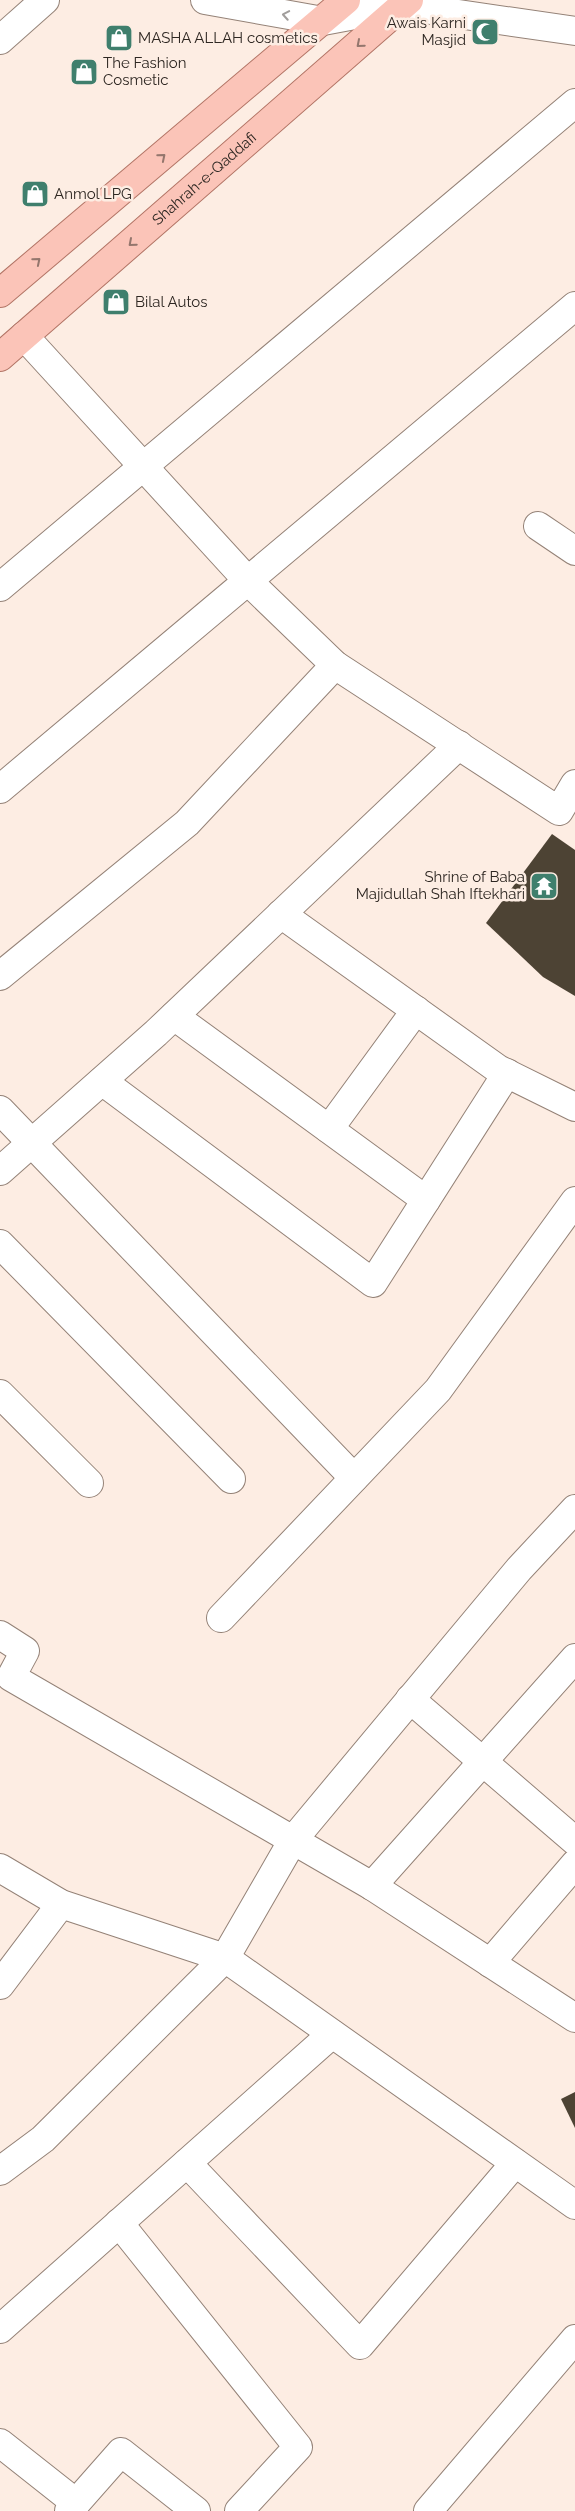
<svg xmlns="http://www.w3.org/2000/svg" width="575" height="2511" font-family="Raleway,sans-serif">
<rect width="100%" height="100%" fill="#fdede3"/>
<!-- building -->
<g fill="#4d4334">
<path d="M552,834L575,850V996L543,977L486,923Z"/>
<path d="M575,2092V2128L561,2099Z"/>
</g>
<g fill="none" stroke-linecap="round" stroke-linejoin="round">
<defs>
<g id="minor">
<path d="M0,40L45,0"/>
<path d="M24,336L248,581L335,665L559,811L575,784"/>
<path d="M538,526L575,551"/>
<path d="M0,587L575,103"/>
<path d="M0,789L575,306"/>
<path d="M281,914L498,1069L575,1107"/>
<path d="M0,976L187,823L335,665"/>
<path d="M174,1016L426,1200"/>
<path d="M102,1081L373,1283L507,1073"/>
<path d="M0,1110L354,1478"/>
<path d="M329,1129L416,1010"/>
<path d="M0,1171L156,1033L459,745"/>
<path d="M0,1244L231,1479"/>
<path d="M0,1394L89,1483"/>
<path d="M221,1618L438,1390L575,1201"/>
<path d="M0,1635L25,1651L11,1677L372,1886L575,2018"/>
<path d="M410,1699L575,1841"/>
<path d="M372,1886L575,1658"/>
<path d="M490,1963L575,1864"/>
<path d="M0,1985L61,1904"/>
<path d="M187,2163L360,2345L515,2163"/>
<path d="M0,2171L43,2139L225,1958L293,1840L519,1569L575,1509"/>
<path d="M119,2223L298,2447L239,2511"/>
<path d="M0,2329L332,2034"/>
<path d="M0,2443L76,2503"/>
<path d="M69,2511L121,2452L196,2511"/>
<path d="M428,2511L575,2339"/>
</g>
<g id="tertiary">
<path d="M403,6L575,31"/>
<path d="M0,1868L61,1904L225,1958L575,2205"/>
</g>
<path id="secondary" d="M205,0L323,21L403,6"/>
<g id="primary">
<path d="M0,293L346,0"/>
<path id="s1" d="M0,357L409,0"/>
</g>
</defs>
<!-- minor casing -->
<use href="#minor" stroke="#948277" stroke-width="30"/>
<!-- tertiary casing -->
<use href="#tertiary" stroke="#948277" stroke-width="30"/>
<!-- secondary casing -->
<use href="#secondary" stroke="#948277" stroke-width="30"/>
<!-- primary casing -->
<use href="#primary" stroke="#b27465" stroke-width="30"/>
<!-- minor -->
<use href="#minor" stroke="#fff" stroke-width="28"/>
<!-- tertiary -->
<use href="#tertiary" stroke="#fff" stroke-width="28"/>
<!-- secondary -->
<use href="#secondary" stroke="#fff" stroke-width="28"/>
<!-- primary -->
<use href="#primary" stroke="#fbc4b8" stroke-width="28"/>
</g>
<!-- one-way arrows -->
<defs><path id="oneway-chevron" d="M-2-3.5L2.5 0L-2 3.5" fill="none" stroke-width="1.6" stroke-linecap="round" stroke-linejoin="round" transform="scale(1.25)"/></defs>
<use stroke="#a19e9c" href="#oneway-chevron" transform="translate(286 15) rotate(-170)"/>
<g stroke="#94766d">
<use href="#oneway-chevron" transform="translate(360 44) rotate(139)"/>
<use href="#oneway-chevron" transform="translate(162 157) rotate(-40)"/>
<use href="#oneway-chevron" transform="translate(132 243) rotate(139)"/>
<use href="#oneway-chevron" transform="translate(37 261) rotate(-40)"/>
</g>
<!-- icons -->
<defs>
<symbol id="mosque-square" viewBox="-11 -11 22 22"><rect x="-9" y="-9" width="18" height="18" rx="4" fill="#3f7f6d" stroke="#fdede3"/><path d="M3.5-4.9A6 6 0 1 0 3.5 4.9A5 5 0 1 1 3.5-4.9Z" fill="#fff"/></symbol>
<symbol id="shop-square" viewBox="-11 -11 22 22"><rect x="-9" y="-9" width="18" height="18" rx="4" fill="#3f7f6d" stroke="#fdede3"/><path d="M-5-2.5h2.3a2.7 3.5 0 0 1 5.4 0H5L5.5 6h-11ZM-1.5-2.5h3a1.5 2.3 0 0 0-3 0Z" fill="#fff"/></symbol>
<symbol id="temple-square" viewBox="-11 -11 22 22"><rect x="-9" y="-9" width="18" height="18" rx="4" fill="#3f7f6d" stroke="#fdede3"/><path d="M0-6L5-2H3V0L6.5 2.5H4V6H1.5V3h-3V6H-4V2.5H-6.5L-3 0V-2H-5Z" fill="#fff"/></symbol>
</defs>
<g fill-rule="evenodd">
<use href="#mosque-square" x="469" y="16" width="32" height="32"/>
<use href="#shop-square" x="103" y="22" width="32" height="32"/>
<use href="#shop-square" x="68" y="56" width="32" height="32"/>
<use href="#shop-square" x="19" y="178" width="32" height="32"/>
<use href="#shop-square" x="100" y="286" width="32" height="32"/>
<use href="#temple-square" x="528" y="870" width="32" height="32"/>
</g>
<g text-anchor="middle" stroke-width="5" stroke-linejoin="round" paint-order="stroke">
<!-- poi labels -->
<g font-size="15" fill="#2e2722" stroke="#fdede3" text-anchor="start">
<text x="466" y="28" text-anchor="end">Awais Karni<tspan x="466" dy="17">Masjid</tspan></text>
<text x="138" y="43">MASHA ALLAH cosmetics</text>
<text x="103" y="68">The Fashion<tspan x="103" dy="17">Cosmetic</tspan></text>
<text x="54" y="199">Anmol LPG</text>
<text x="135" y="307">Bilal Autos</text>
<text x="525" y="882" text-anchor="end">Shrine of Baba<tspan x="525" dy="17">Majidullah Shah Iftekhari</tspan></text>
</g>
<!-- street labels -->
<g font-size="15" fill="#2e2722" stroke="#fdede3">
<text dy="5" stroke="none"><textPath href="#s1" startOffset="271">Shahrah-e-Qaddafi</textPath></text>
</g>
</g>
</svg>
